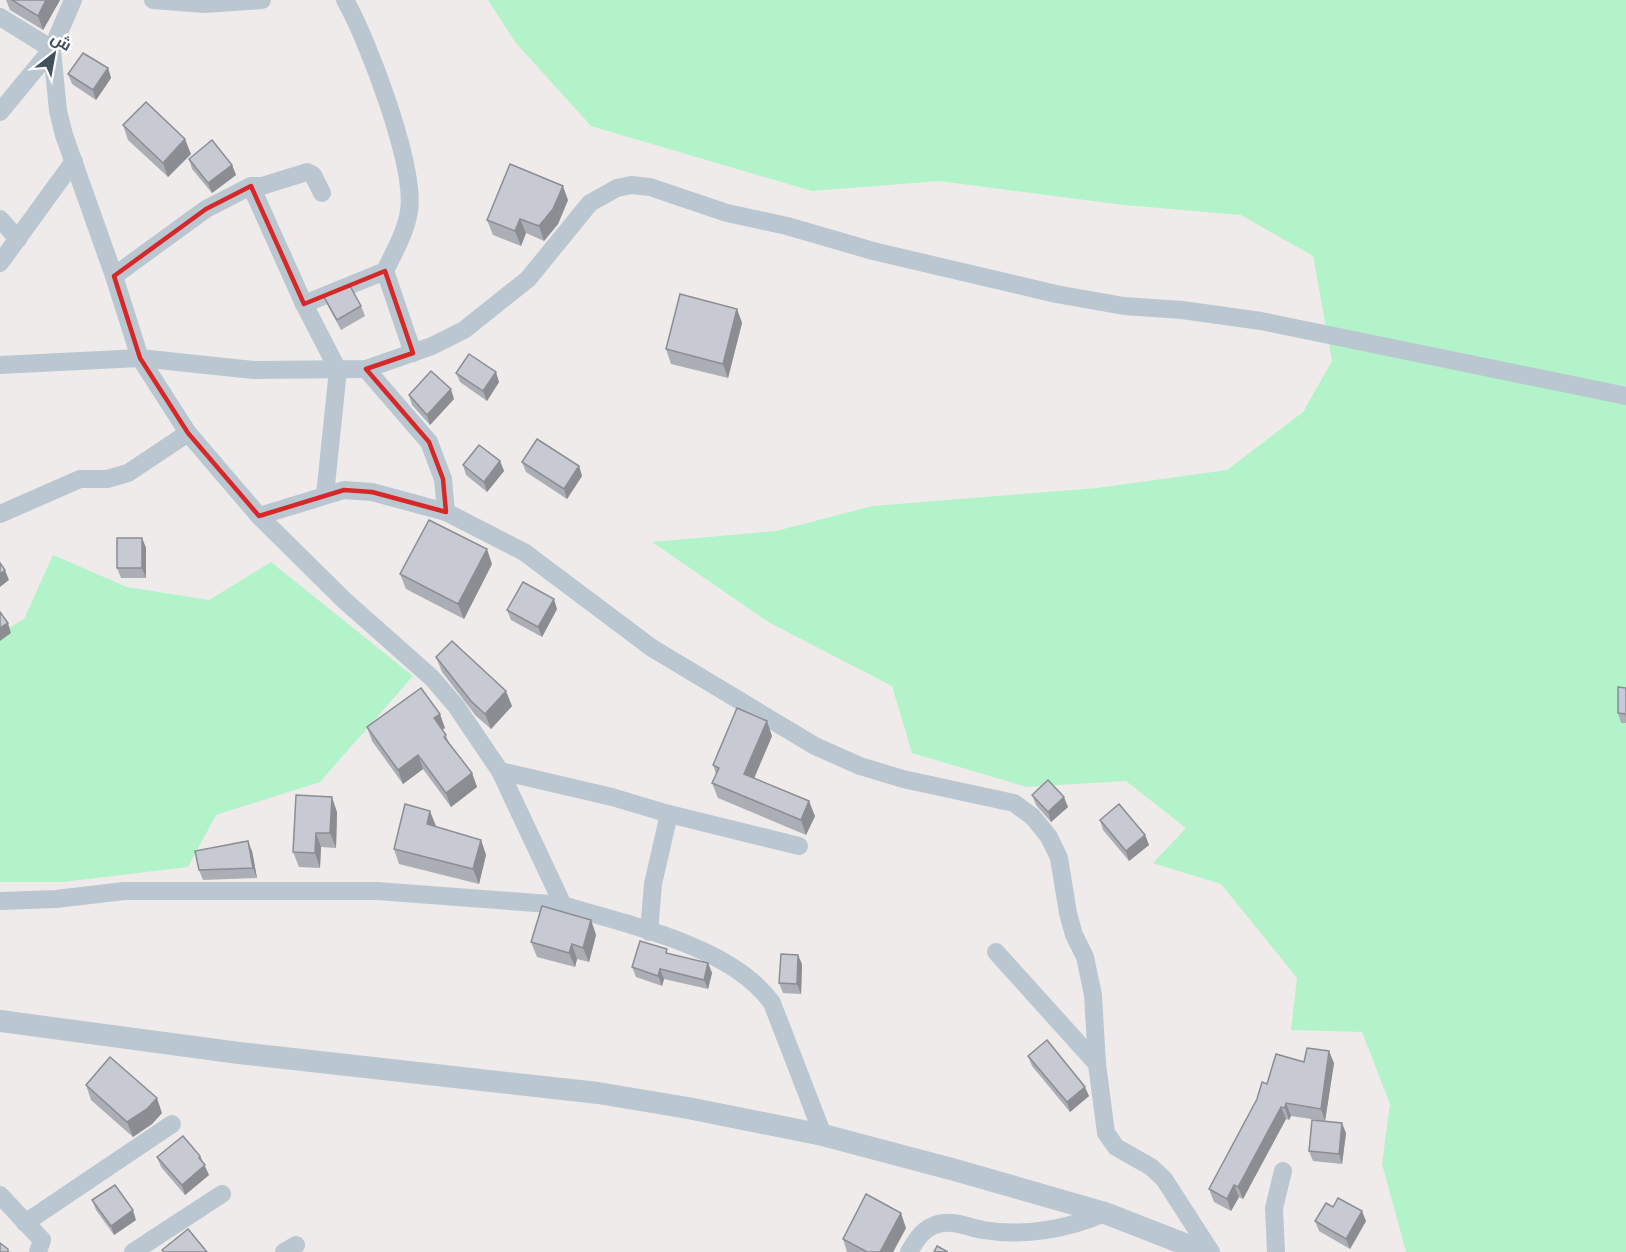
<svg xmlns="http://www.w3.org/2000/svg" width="1626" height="1252" font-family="'Fira Sans',Cairo,sans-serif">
<rect width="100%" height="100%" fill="#efebeb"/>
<!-- green -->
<g fill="#b3f3ca">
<path d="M488,0H1626V1252H1406L1382,1164L1390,1104L1362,1032L1291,1030L1297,978L1221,884L1153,863L1186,828L1126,781L1027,787L912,753L892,686L770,623L652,542L776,531L873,506L1097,488L1227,470L1303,412L1332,361L1313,256L1241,215L1124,205L939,181L812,191L591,126L515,42Z"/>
<path d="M53,555L127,587L209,600L271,562L413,676L320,782L216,815L188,867L63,882H0V633L24,619Z"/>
</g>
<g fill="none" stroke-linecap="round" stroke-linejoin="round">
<!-- minor -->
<g stroke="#bac7d0" stroke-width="18">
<path d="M153,0L204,4L262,0"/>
<path d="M0,17L52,49L73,0"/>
<path d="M0,112L52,49L58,111L64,135L114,276L140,358L188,433L259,516L344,600L432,678L456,706L500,771L563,905C628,925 732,946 772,1003L823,1135"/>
<path d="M251,186L304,304L338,370L325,495"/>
<path d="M0,219L18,239"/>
<path d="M0,263L74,161"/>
<path d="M385,271L413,353"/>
<path d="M114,276L206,209L251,186H262L307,172L313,175L322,193"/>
<path d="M304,304L385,271C394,252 406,232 409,211C416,167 368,40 345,0"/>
<path d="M0,365L140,358L253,370L366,369L432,346L464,330L528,279L590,203L617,188L631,185L650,187L727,213L787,226L873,251L1056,294L1124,306L1182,310L1261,321L1626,396"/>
<path d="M366,369L429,442L443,479L446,512"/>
<path d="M0,514L80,479H107L128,473L188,433"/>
<path d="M259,516L344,490L372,492L446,512L524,552L652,648L815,746L860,766L903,779L1014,803L1033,817L1049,837L1059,858L1068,913L1074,935L1085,957L1093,995L1097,1064L1106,1133L1116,1147L1151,1167L1164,1179L1211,1252"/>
<path d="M500,771L612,797L669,814L799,846"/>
<path d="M0,901L56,899L124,891H377L563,905"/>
<path d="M649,932L653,884L669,814"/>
<path d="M996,952L1097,1064"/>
<path d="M0,1195L42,1240L38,1252"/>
<path d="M25,1223L172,1124"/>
<path d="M133,1252L222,1194"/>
<path d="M284,1252L296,1245"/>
<path d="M909,1252C916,1240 923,1228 938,1224C955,1220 967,1227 983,1230C1024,1237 1068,1229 1105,1213"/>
<path d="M1276,1252L1274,1208L1283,1171"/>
</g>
<!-- tertiary -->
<path stroke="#bac7d0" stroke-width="22" d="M0,1021L239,1053L598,1093L688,1108L823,1135L955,1170L1105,1213L1205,1252"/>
</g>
<!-- wall -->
<g fill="#abaeb5">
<path d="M6,0H60L43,30L10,10Z"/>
<path d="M108,68L111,78L96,100L72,84L68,74Z"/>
<path d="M123,125L191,154L168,177L128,140Z"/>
<path d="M189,159L232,165L236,175L212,193L192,169Z"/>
<path d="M568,200L558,224L544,241L526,233L521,246L493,235L487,220Z"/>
<path d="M324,297L361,306L365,316L341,330L328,306Z"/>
<path d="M737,309L742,323L728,378L671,364L666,349Z"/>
<path d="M456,373L499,382L487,401L460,382Z"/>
<path d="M409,395L454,399L430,425L412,405Z"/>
<path d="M500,461L504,471L487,492L466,475L463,465Z"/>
<path d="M522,462L579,466L582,476L567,499L526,472Z"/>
<path d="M142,538L146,548V578H121L117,568Z"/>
<path d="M492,564L464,619L406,589L400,574Z"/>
<path d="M557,609L542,637L511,620L507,610Z"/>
<path d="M436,657L512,706L491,729L476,716L442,672Z"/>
<path d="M1626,688V723H1621L1618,713Z"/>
<path d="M367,727L445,728L442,730L446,735L449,743L472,773L477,787L451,807L423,769L403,784L372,741Z"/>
<path d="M772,736L754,778L815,816L806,835L718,798L712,783L716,774L713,765Z"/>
<path d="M1032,795L1068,807L1051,822L1036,805Z"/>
<path d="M337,812L336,848L321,847L320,868L299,867L293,852Z"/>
<path d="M1100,820L1145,835L1149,845L1129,861L1103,830Z"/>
<path d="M436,826L435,827L481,840L486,855L479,884L399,864L394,849Z"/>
<path d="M252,851L257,878L203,880L199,870Z"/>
<path d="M591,920L596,935L589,962L577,959L575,967L537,957L531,942Z"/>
<path d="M668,954L708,963L712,973L708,989L664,979L662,986L636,977L632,967Z"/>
<path d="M802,964L801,994L783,993L779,983Z"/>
<path d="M1028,1056L1089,1096L1070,1112L1032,1066Z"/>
<path d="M1304,1062L1334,1063L1325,1121L1291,1116L1289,1120L1286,1119L1243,1199L1239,1197L1231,1211L1214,1202L1209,1189L1267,1084Z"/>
<path d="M86,1085L162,1113L152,1124L133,1137L91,1100Z"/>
<path d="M1346,1133L1342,1164L1313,1161L1309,1151Z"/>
<path d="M200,1156L209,1175L185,1195L161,1167L157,1157Z"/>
<path d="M92,1200L136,1220L114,1235L96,1210Z"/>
<path d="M1333,1207L1366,1221L1350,1249L1319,1231L1315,1221Z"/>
<path d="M906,1228L893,1252H847L843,1239Z"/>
</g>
<!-- shaded-wall -->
<g fill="#8b8d93">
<path d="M46,0H60L43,30L38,16Z"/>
<path d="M108,68L111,78L96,100L93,90Z"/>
<path d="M185,139L191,154L168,177L163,163Z"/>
<path d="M232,165L236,175L212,193L208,183Z"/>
<path d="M563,186L568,200L558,224L544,241L539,226Z"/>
<path d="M520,219L526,233L521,246L515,231Z"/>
<path d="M737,309L742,323L728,378L723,364Z"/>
<path d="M496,372L499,382L487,401L483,391Z"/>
<path d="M451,389L454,399L430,425L427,415Z"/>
<path d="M500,461L504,471L487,492L484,482Z"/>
<path d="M579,466L582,476L567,499L564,489Z"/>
<path d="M142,538L146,548V578L142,568Z"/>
<path d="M487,549L492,564L464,619L458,604Z"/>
<path d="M5,570L9,580L0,587V574Z"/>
<path d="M554,599L557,609L542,637L538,627Z"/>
<path d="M8,623L11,633L0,641V628Z"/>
<path d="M506,691L512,706L491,729L485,714Z"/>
<path d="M440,714L445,728L439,732L434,718Z"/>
<path d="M767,721L772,736L750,788L744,774Z"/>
<path d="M418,755L423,769L403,784L398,770Z"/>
<path d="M472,773L477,787L451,807L446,793Z"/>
<path d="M332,797L337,812L336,848L330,833Z"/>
<path d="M1064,797L1068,807L1051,822L1048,812Z"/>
<path d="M809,801L815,816L806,835L801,820Z"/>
<path d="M430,811L436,826L432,839L427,824Z"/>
<path d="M316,833L321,847L320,868L315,853Z"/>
<path d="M1145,835L1149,845L1129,861L1126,851Z"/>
<path d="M481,840L486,855L479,884L473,869Z"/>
<path d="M248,841L252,851L257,878L253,868Z"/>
<path d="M591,920L596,935L589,962L583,948Z"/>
<path d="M572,944L577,959L575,967L569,953Z"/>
<path d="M798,955L802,964L801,994L797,984Z"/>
<path d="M708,963L712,973L708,989L704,980Z"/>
<path d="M660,969L664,979L662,986L658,976Z"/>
<path d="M1329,1051L1334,1063L1325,1121L1321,1109Z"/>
<path d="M1085,1087L1089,1096L1070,1112L1067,1102Z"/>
<path d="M157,1098L162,1113L152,1124L133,1137L127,1122Z"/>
<path d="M1286,1103L1291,1116L1289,1120L1285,1108Z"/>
<path d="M1281,1107L1286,1119L1243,1199L1238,1187Z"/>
<path d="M1342,1123L1346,1133L1342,1164L1339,1154Z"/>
<path d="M200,1156L209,1175L185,1195L182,1185Z"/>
<path d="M1234,1185L1239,1197L1231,1211L1227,1199Z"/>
<path d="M133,1210L136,1220L114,1235L111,1226Z"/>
<path d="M1362,1211L1366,1221L1350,1249L1346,1239Z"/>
<path d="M901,1213L906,1228L893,1252H880Z"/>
</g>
<!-- building -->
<g fill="#c7cad2" stroke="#8b8d93" stroke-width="1.5">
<path d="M12,0H46L38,16Z"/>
<path d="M83,53L108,68L93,90L68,74Z"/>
<path d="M146,102L185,139L163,163L123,125Z"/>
<path d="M212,140L232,165L208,183L189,159Z"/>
<path d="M510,164L563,186L553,209L539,226L520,219L515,231L487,220Z"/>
<path d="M350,286L361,306L337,320L324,297Z"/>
<path d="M680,294L737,309L723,364L666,349Z"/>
<path d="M469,354L496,372L483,391L456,373Z"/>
<path d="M431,371L451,389L427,415L409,395Z"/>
<path d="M537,439L579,466L564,489L522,462Z"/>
<path d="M479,445L500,461L484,482L463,465Z"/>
<path d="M429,520L487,549L458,604L400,574Z"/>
<rect x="117" y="538" width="25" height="30"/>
<path d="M0,563L5,570L0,574Z"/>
<path d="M523,582L554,599L538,627L507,610Z"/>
<path d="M0,612L8,623L0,628Z"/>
<path d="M452,641L506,691L485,714L471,701L436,657Z"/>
<path d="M1618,687L1626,688V714L1618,713Z"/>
<path d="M421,688L440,714L434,718L446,735L444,737L472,773L446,793L418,755L398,770L367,727Z"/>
<path d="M737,708L767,721L744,774L809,801L801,820L712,783L719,768L713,765Z"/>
<path d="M1048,780L1064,797L1048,812L1032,795Z"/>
<path d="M296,795L332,797L330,833H316L315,853L293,852Z"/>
<path d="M405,804L430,811L427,824L481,840L473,869L394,849Z"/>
<path d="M1119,804L1145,835L1126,851L1100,820Z"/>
<path d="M248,841L253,868L199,870L195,851Z"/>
<path d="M542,906L591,920L583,948L572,944L569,953L531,942Z"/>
<path d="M640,941L667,949L666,953L708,963L704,980L660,969L658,976L632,967Z"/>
<path d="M781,954L798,955L797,984L779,983Z"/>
<path d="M1047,1040L1085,1087L1067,1102L1028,1056Z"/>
<path d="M1307,1048L1329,1051L1321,1109L1286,1103L1285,1108L1281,1107L1238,1187L1234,1185L1227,1199L1209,1189L1257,1099L1262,1082L1267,1084L1276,1054L1304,1062Z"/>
<path d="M110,1057L157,1098L147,1109L127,1122L86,1085Z"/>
<path d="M1312,1120L1342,1123L1339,1154L1309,1151Z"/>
<path d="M183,1136L200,1156L199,1158L205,1165L182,1185L157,1157Z"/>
<path d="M115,1185L133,1210L111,1226L92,1200Z"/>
<path d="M866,1194L901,1213L880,1252H867L843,1239Z"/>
<path d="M1338,1198L1362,1211L1346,1239L1315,1221L1326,1203L1333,1207Z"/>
<path d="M188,1229L207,1252H164L162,1250Z"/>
<path d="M0,1243L8,1249V1252H0Z"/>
<path d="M937,1246L948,1252H934Z"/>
</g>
<!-- marked area -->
<path fill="none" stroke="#d62828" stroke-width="4.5" stroke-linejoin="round" d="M251,186L304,304L385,271L413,353L366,369L429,442L443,479L446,512L372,492L344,490L259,516L188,433L140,358L114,276L206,209Z"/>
<!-- north arrow -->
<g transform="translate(54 54) rotate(31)" stroke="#ffffff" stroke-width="4.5" paint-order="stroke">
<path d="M0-4.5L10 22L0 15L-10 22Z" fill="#42505b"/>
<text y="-9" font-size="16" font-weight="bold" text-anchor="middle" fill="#42505b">ش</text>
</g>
</svg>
